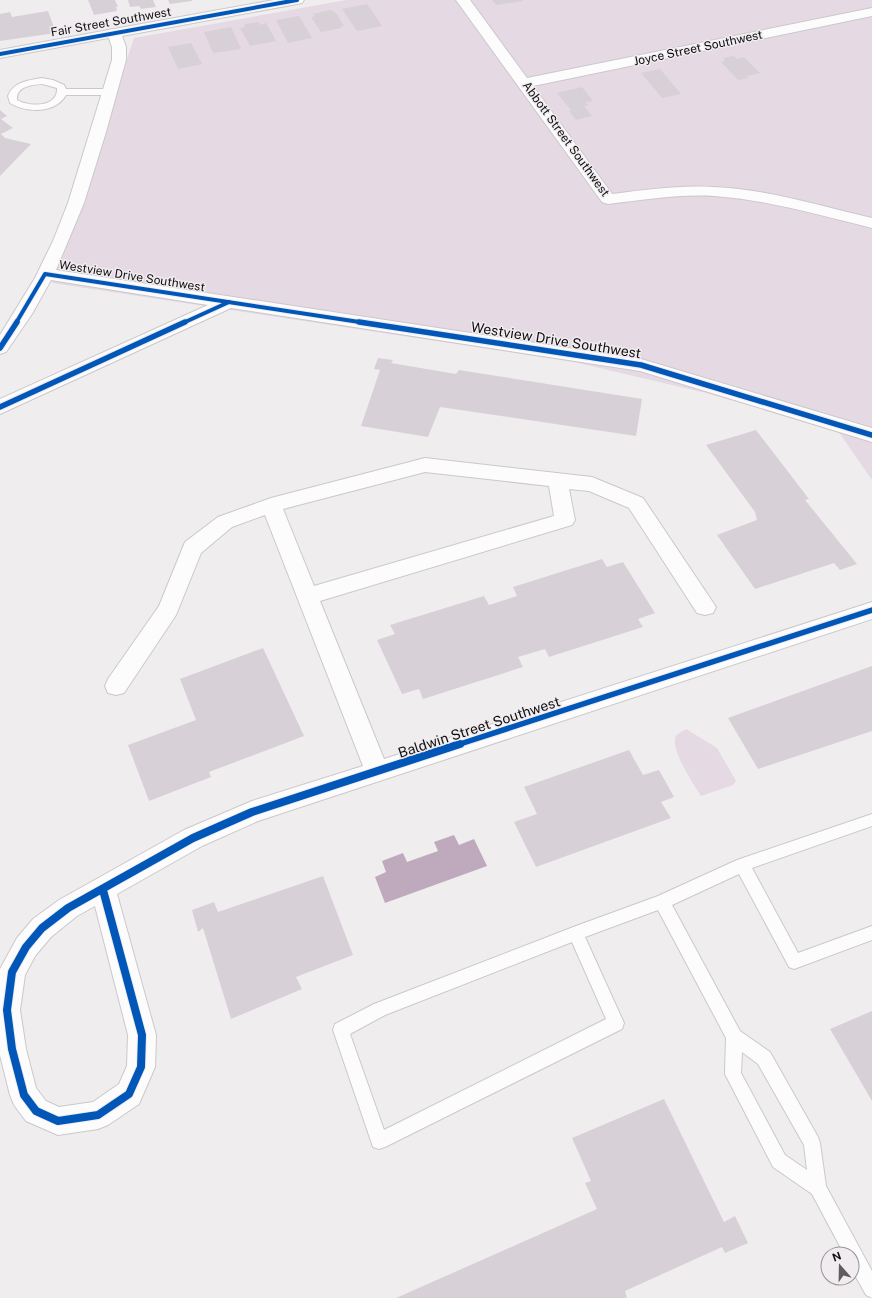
<svg xmlns="http://www.w3.org/2000/svg" width="872" height="1298" font-family="'Public Sans',sans-serif">
<rect width="100%" height="100%" fill="#f0edef"/>
<!-- green -->
<g fill="#e5d9e3">
<path d="M346,0H872V480L838,431L706,393L574,362L52,283L134,38Z"/>
<path d="M686,729L717,748L736,781L733,785L701,796C693,783 673,754 675,739C675,734 683,731 686,729Z"/>
</g>
<!-- water -->
<path fill="#beaabc" d="M454,835L459,845L474,839L487,866L385,903L375,877L386,872L382,861L403,853L407,862L438,851L434,842Z"/>
<!-- building -->
<g fill="#d8d0d7">
<path d="M88,0H115L118,7H116L117,11L94,15Z"/>
<path d="M128,0H153L156,7L141,9L139,6L130,7Z"/>
<path d="M168,0H192V1L170,4Z"/>
<path d="M492,0H523V1L496,5Z"/>
<path d="M367,4L382,26L357,31L342,9Z"/>
<path d="M331,10L336,13L344,26H341L342,28L321,32L311,17L315,16L313,14Z"/>
<path d="M48,11L56,33L0,41V14L10,12L12,17Z"/>
<path d="M299,16L312,38L288,43L276,20Z"/>
<path d="M259,22L260,25L266,23L276,41L250,46L240,28L245,27L244,24Z"/>
<path d="M231,27L241,49L213,53L204,32Z"/>
<path d="M191,43L202,64L178,69L168,47Z"/>
<path d="M734,56L737,59L744,57L760,73L747,76L749,78L738,80L721,62L725,61L723,58Z"/>
<path d="M660,69L681,94L662,98L641,73Z"/>
<path d="M582,87L593,101L586,102L588,106H584L592,116L576,120L569,111L571,110L557,93Z"/>
<path d="M0,110L7,116L1,119L13,128L1,134L5,138L31,144L0,176Z"/>
<path d="M378,358L393,360L391,363L456,374L459,370L642,399L636,436L440,407L428,437L361,426L380,370L374,369Z"/>
<path d="M756,430L809,499L805,500L857,564L840,570L834,563L755,589L717,535L757,520L755,512L706,445Z"/>
<path d="M602,559L607,567L623,562L655,613L638,619L643,627L549,657L545,649L518,657L523,667L423,699L419,689L402,694L377,640L395,634L390,625L484,596L489,605L517,596L513,587Z"/>
<path d="M263,648L304,736L209,772L211,777L149,801L128,745L196,720L180,679Z"/>
<path d="M872,666V731L758,769L728,718Z"/>
<path d="M629,750L643,775L659,770L674,797L661,802L671,818L536,867L514,822L537,814L524,787Z"/>
<path d="M323,876L353,955L296,977L302,989L231,1019L203,928L198,932L192,910L214,902L218,912Z"/>
<path d="M872,1011V1101L830,1029Z"/>
<path d="M664,1099L724,1222L735,1216L748,1243L725,1253L722,1247L625,1291L627,1298H396L597,1209L585,1183L591,1181L572,1138Z"/>
</g>
<g fill="none" stroke-linecap="round" stroke-linejoin="round">
<defs>
<g id="service">
<path d="M42,78L53,80L64,85L66,89H109L113,92L109,95H66C55,114 27,113 10,103L8,96C13,82 29,80 42,78ZM42,84L57,88C58,108 29,107 17,100C16,86 32,85 42,84Z"/>
<path d="M872,814V826L752,868L798,953L872,926V940L794,969L789,967L739,874L672,905L740,1031L770,1052L818,1137L820,1143L826,1186L872,1271V1298L866,1295L852,1270V1254H844L812,1194L773,1167L725,1074L726,1038L658,910L585,937L624,1023L622,1029L385,1147L379,1149L373,1147L333,1030L335,1024L374,1004L576,926L658,896L737,860ZM572,942L606,1019L384,1130L350,1034L385,1015ZM742,1052L758,1064L804,1145L807,1170L785,1155L741,1073Z"/>
</g>
<g id="minor">
<path d="M456,0H470L527,78L872,8V16L533,86L612,194C646,190 679,185 713,187C767,189 820,206 872,218V228C820,215 768,200 714,196C679,194 643,200 608,204L602,202Z"/>
<path d="M114,29L119,30L121,33L119,36L0,58V50Z"/>
<path d="M425,458L592,477L643,498L716,607L713,613L705,615L697,613L629,508L589,491L569,489L575,520L572,525L320,601L384,759L872,602V619L258,821L202,846L117,894L156,1035L155,1067L139,1104L108,1125L98,1129L58,1135L26,1121L14,1105L10,1095L0,1055V969L17,938L33,919L59,900L184,830L252,801L363,766L265,515L232,527L201,553L176,615L124,693L116,695L108,693L105,686L108,679L159,606L185,542L218,517L271,498ZM425,472L549,486L554,516L314,586L283,509ZM95,906L128,1035L127,1066L119,1084L93,1102L59,1107L46,1101L36,1088L26,1049L20,1010L25,975L35,956L51,937L77,916Z"/>
</g>
<path id="tertiary" d="M274,0H304L302,3L297,4L122,36L126,47V60L106,132L84,203L56,270L641,359L872,428V442L640,371L231,308L0,414V399L208,305L51,280L32,314L6,352L0,354V335L35,278L53,241L68,203L112,60V47L107,33L109,30L114,29Z"/>
</defs>
<!-- service casing -->
<use href="#service" stroke="#cbc8ca" stroke-width="2"/>
<!-- minor casing -->
<use href="#minor" stroke="#cbc8ca" stroke-width="2"/>
<!-- tertiary casing -->
<use href="#tertiary" stroke="#cbc8ca" stroke-width="2"/>
<!-- service -->
<use href="#service" fill="#fdfcfd" fill-rule="evenodd"/>
<!-- minor -->
<use href="#minor" fill="#fdfcfd" fill-rule="evenodd"/>
<!-- tertiary -->
<use href="#tertiary" fill="#fdfcfd" fill-rule="evenodd"/>
<defs>
<g id="cycleway-far2">
<path d="M0,54L297,0"/>
<path d="M16,323L45,274L366,323"/>
<path d="M183,323L229,302"/>
</g>
<g id="cycleway-far1">
<path d="M359,322L641,365L872,435"/>
<path d="M0,348L17,322"/>
<path d="M0,407L185,322"/>
<path d="M457,745L872,610"/>
</g>
<path id="cycleway" d="M103,890L142,1035L141,1067L129,1094L98,1115L58,1121L36,1111L24,1095L12,1049L7,1010L12,972L26,947L42,928L68,908L193,838L252,812L460,744"/>
</defs>
<!-- cycleway-far2 casing -->
<use href="#cycleway-far2" stroke="#f1ecf0" stroke-width="6"/>
<!-- cycleway-far1 casing -->
<use href="#cycleway-far1" stroke="#f1ecf0" stroke-width="8"/>
<!-- cycleway casing -->
<use href="#cycleway" stroke="#f1ecf0" stroke-width="10"/>
<!-- cycleway-far2 -->
<use href="#cycleway-far2" stroke="#0057b8" stroke-width="4"/>
<!-- cycleway-far1 -->
<use href="#cycleway-far1" stroke="#0057b8" stroke-width="5.5"/>
<!-- cycleway -->
<use href="#cycleway" stroke="#0057b8" stroke-width="8"/>
</g>
<g text-anchor="middle" stroke-width="3" stroke-linejoin="round" paint-order="stroke">
<!-- far-street labels -->
<g font-size="12" fill="#100f10" stroke="#f1ecf0">
<text transform="translate(111 22) rotate(-10)" y="4">Fair Street Southwest</text>
<text transform="translate(698 48) rotate(-12)" y="4">Joyce Street Southwest</text>
<text transform="translate(566 139) rotate(54)" y="4">Abbott Street Southwest</text>
<text transform="translate(132 276) rotate(9)" y="4">Westview Drive Southwest</text>
</g>
<!-- street labels -->
<g font-size="14" fill="#100f10" stroke="#f1ecf0">
<text transform="translate(556 340) rotate(9)" y="5">Westview Drive Southwest</text>
<text transform="translate(479 727) rotate(-18)" y="5">Baldwin Street Southwest</text>
</g>
</g>
<!-- north arrow -->
<g transform="translate(840 1266) rotate(340)"><circle r="19" fill="#f1ecf0" stroke="#979496"/>
<path d="M0-3L7 15L0 10L-7 15Z" fill="#5e5d5e"/>
<text y="-6" font-size="11" font-weight="bold" text-anchor="middle" fill="#100f10">N</text>
</g>
</svg>
